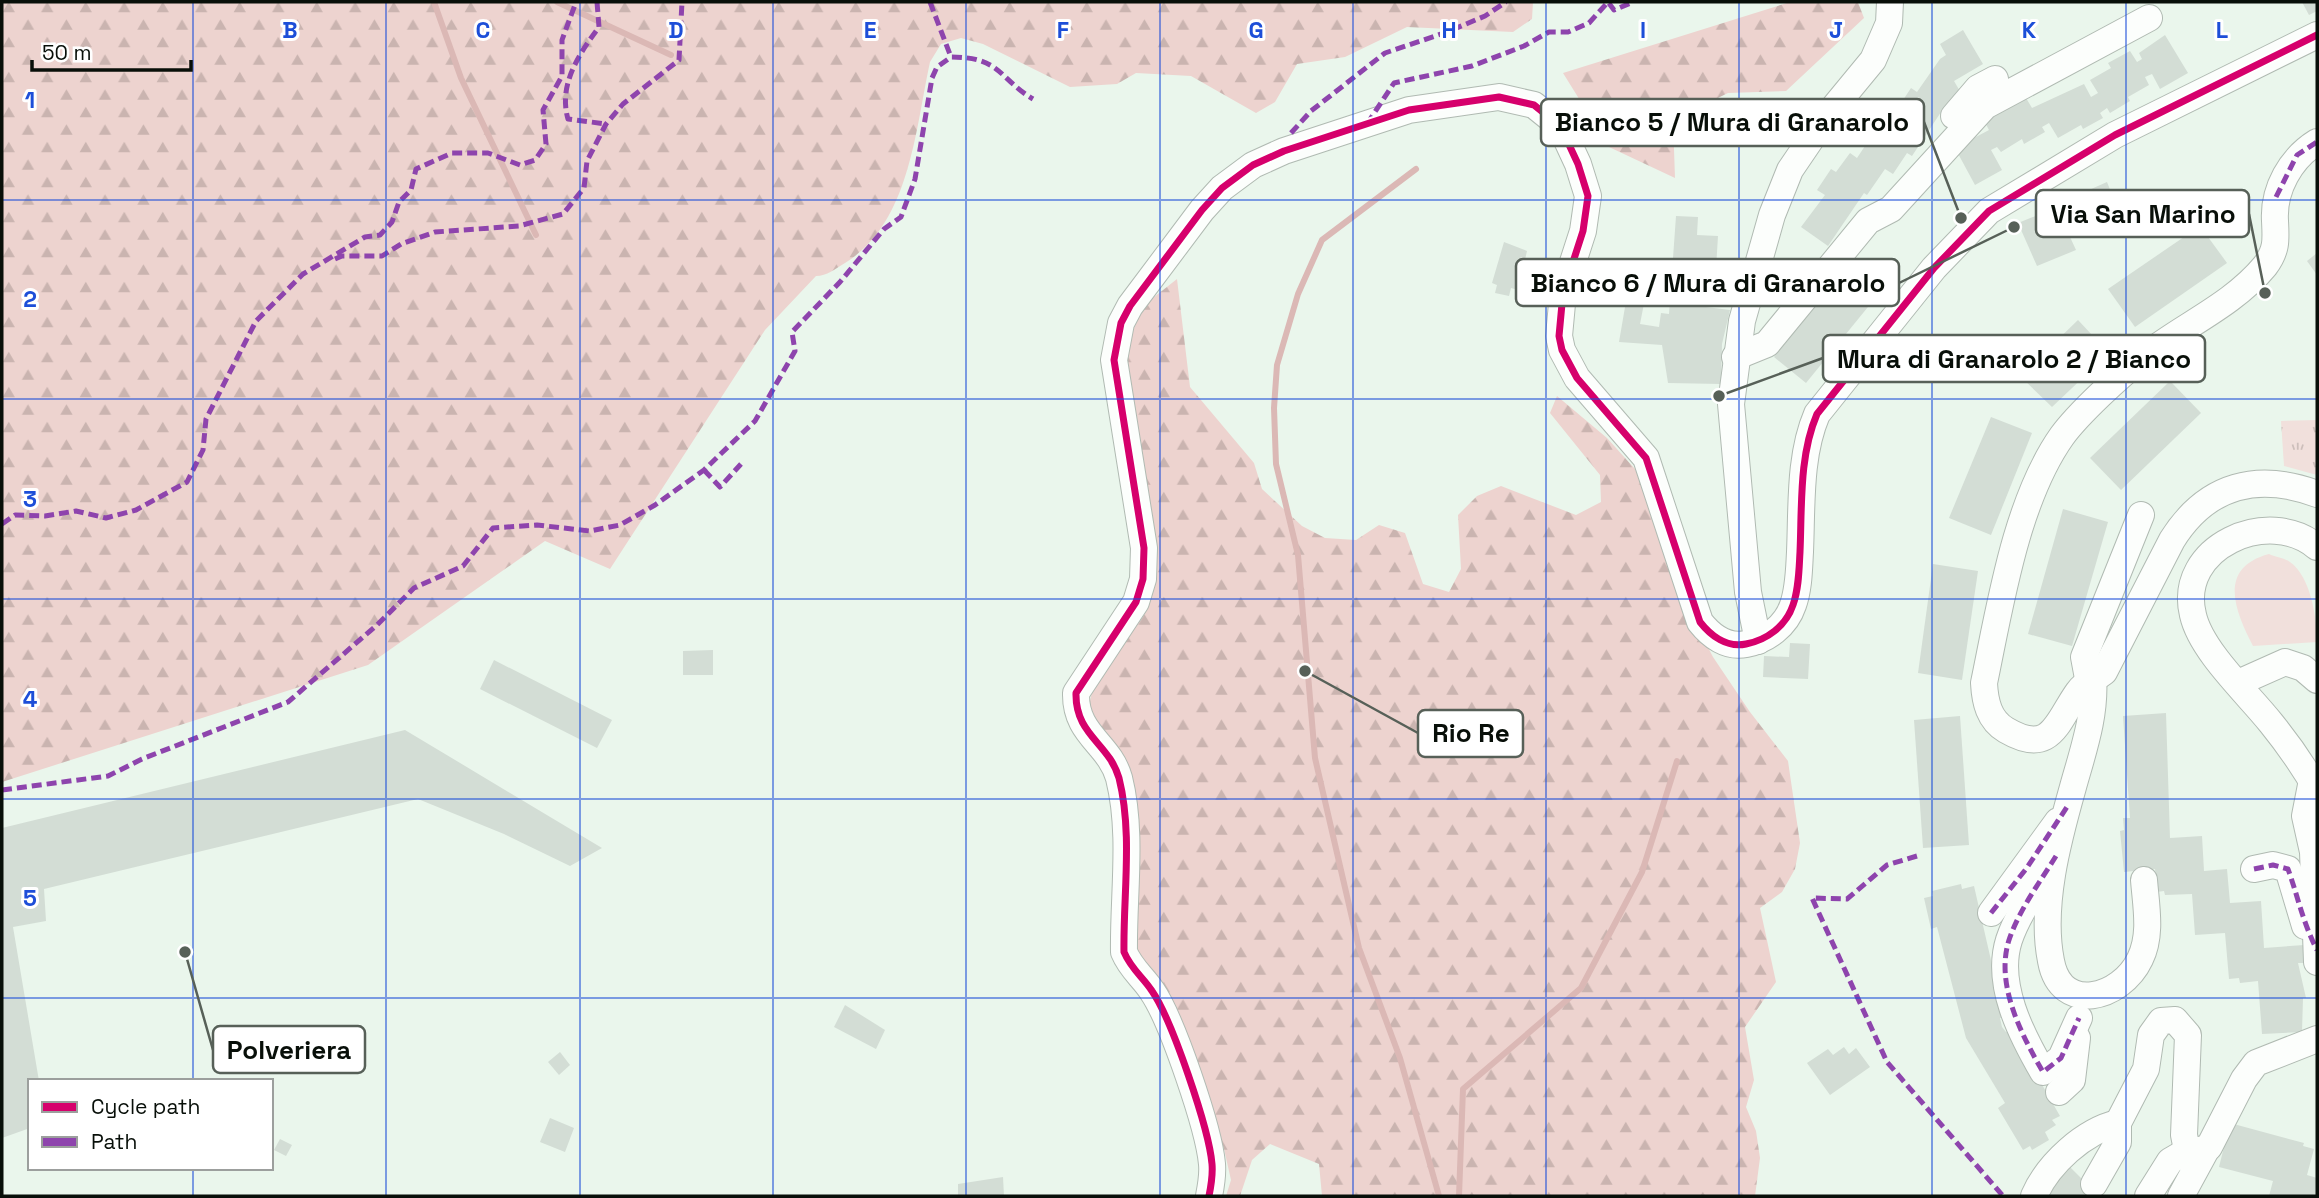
<svg xmlns="http://www.w3.org/2000/svg" width="2319" height="1198" font-family="'Space Grotesk',sans-serif">
<defs>
<pattern id="grass-tufts" width="24" height="20" patternUnits="userSpaceOnUse" patternTransform="scale(1.75)"><rect width="24" height="20" fill="#f1e0dc"/><path d="M3 7l-1-3M5 7V3M7 7l1-3M15 17l-1-3M17 17v-4M19 17l1-3" fill="none" stroke="#cdbfbb"/></pattern>
<pattern id="forest-firs" width="22" height="20" patternUnits="userSpaceOnUse" patternTransform="scale(1.75)"><rect width="22" height="20" fill="#edd3cf"/><path d="M5 1l3.5 6h-7zM16 11l3.5 6h-7z" fill="#cab4b0"/></pattern>
</defs>
<rect width="100%" height="100%" fill="#eaf6ec"/>
<!-- grass -->
<path fill="url(#grass-tufts)" d="M2317,420V475L2284,466L2281,421Z"/>
<!-- forest -->
<g fill="url(#forest-firs)">
<path d="M2,2H1533L1532,19L1513,32L1407,27L1345,57L1297,64L1275,102L1256,113L1191,76L1136,73L1117,84L1070,87L983,44L961,38L941,44L930,62C915,131 910,223 845,263C835,269 827,276 816,276L765,330L610,569L545,541L368,665L2,782Z"/>
<path d="M1790,2H1858L1864,18L1786,91L1728,93L1673,120L1675,178L1609,147L1563,73Z"/>
<path d="M1177,279L1190,387L1254,463L1262,489L1302,526L1325,538L1356,540L1379,525L1405,533L1423,584L1449,592L1461,569L1458,515L1477,496L1501,486L1576,515L1601,502L1600,475L1550,413L1557,396L1607,438L1635,469L1655,510L1677,588L1713,657L1750,712L1788,761L1800,843L1795,869L1782,892L1760,908L1776,982L1745,1027L1754,1080L1746,1107L1756,1131L1760,1158L1755,1196H1322L1319,1164L1270,1144L1252,1160L1240,1196H1226L1231,1180L1224,1149L1196,1065L1134,951L1132,797L1088,709L1094,684L1144,615L1156,565L1123,353L1144,305Z"/>
</g>
<!-- pitch -->
<path fill="#f1e0dc" d="M2269,554C2275,557 2285,558 2290,562C2311,577 2317,619 2317,642L2253,646C2235,611 2217,568 2269,554Z"/>
<g fill="none" stroke-linecap="round" stroke-linejoin="round">
<!-- stream -->
<g stroke="#dbb8b5" stroke-width="6">
<path d="M434,2L461,78L536,235"/>
<path d="M557,2L671,55"/>
<path d="M1416,169L1322,240L1298,294L1277,365L1274,408L1276,464L1298,555L1315,758L1359,948L1400,1058L1439,1196"/>
<path d="M1459,1196L1463,1089L1581,988L1642,872L1677,761"/>
</g>
</g>
<!-- building -->
<g fill="#d3ddd5">
<path d="M2302,2H2317V11L2309,15Z"/>
<path d="M1963,30L1983,64L1954,81L1961,93L1948,113L1943,109L1912,156L1907,153L1893,174L1885,169L1867,195L1864,193L1828,246L1801,227L1825,195L1817,190L1831,169L1836,172L1850,153L1857,158L1875,131L1880,135L1911,88L1917,92L1940,59L1946,55L1940,44Z"/>
<path d="M2165,35L2188,73L2160,89L2152,74L2145,77L2149,85L2128,97L2130,101L2110,113L2107,108L2100,113L2103,118L2083,129L2081,125L2058,138L2049,123L2042,127L2045,132L2024,144L2022,139L2001,152L1997,147L1991,150L2002,170L1975,185L1955,148L1989,130L1982,117L2026,98L2032,108L2084,84L2091,97L2098,93L2090,80L2111,68L2108,63L2130,51L2137,62L2142,59L2139,53Z"/>
<path d="M2107,182L2113,197L2095,204L2089,190Z"/>
<path d="M2054,202L2076,250L2037,266L2018,223L2038,215L2036,212Z"/>
<path d="M1676,216L1698,217L1697,235L1718,236L1714,301H1707L1706,307L1730,310L1722,344L1721,384L1668,383L1662,345L1619,342L1630,278L1648,283L1640,324L1659,327L1661,313L1669,314Z"/>
<path d="M2200,226L2227,263L2135,327L2108,289Z"/>
<path d="M1504,242L1527,251L1518,290L1511,288L1509,296L1495,293L1497,285L1492,283Z"/>
<path d="M2317,253V275L2307,261Z"/>
<path d="M1850,264L1855,267L1857,264L1866,272L1868,269L1877,277L1880,283L1876,286L1881,291L1806,383L1774,357Z"/>
<path d="M2078,320L2109,353L2052,407L2020,376Z"/>
<path d="M2170,381L2201,413L2121,490L2090,458Z"/>
<path d="M1991,417L2032,433L1991,535L1949,518Z"/>
<path d="M2063,509L2108,522L2072,646L2028,634Z"/>
<path d="M1933,564L1978,571L1962,680L1918,673Z"/>
<path d="M1790,643L1810,644L1808,679L1763,677L1764,656L1789,657Z"/>
<path d="M713,650V675H683V651Z"/>
<path d="M494,660L612,720L597,748L480,689Z"/>
<path d="M2166,713L2170,838L2202,836L2204,871L2227,869L2230,903L2261,901L2264,948L2304,945L2306,963H2298L2306,998H2303L2302,1032L2262,1034L2258,981L2240,983L2239,978L2229,979L2225,933L2195,935L2192,894L2165,895L2164,891L2157,892L2155,869L2124,872L2120,831L2124,830L2123,818H2130L2123,716Z"/>
<path d="M1960,716L1969,845L1923,848L1914,720Z"/>
<path d="M405,730L602,848L570,866L504,834L418,799L44,889L46,921L13,927L39,1081H30V1128L2,1138V828Z"/>
<path d="M1961,884L1962,889L1974,886L2004,1017L2000,1018L2002,1027L2006,1032L2010,1029L2060,1116L2052,1120L2056,1125L2045,1132L2049,1140L2032,1150L2030,1146L2023,1150L1998,1108L2005,1103L1966,1038L1937,927L1931,929L1924,898L1933,896L1932,891Z"/>
<path d="M845,1005L885,1030L876,1049L834,1027Z"/>
<path d="M1844,1047L1849,1054L1856,1048L1870,1067L1830,1095L1807,1063L1828,1049L1833,1055Z"/>
<path d="M560,1052L570,1065L559,1075L548,1062Z"/>
<path d="M550,1118L574,1128L565,1152L540,1142Z"/>
<path d="M2230,1123L2304,1143L2303,1146L2314,1149L2307,1175L2317,1178V1196H2269L2273,1181L2219,1167Z"/>
<path d="M280,1139L292,1145L286,1156L274,1150Z"/>
<path d="M2070,1167L2087,1184L2090,1181L2101,1196H2046L2041,1190Z"/>
<path d="M1003,1177L1004,1196H958V1184Z"/>
</g>
<g fill="none" stroke-linecap="round" stroke-linejoin="round">
<defs>
<g id="minor">
<path d="M1954,116L1978,88L1995,79"/>
<path d="M2317,142C2291,158 2273,189 2275,221C2276,240 2277,250 2265,266C2232,306 2182,326 2142,358C2120,375 2078,414 2062,436C2016,501 2000,606 1984,683C1985,702 1989,720 2006,730C2052,757 2057,721 2078,692C2085,682 2095,679 2104,672L2172,540C2207,484 2258,472 2317,494"/>
<path d="M1735,357L1767,344L1868,221L1891,209L1985,106L2149,18"/>
<path d="M2141,515L2084,657L2087,673L2093,677C2096,715 2083,751 2073,787C2058,840 2040,906 2051,961C2061,1015 2121,999 2140,959C2152,935 2146,906 2144,880"/>
<path d="M2317,547C2269,506 2176,547 2193,615C2201,651 2248,694 2271,723C2288,744 2304,767 2317,790"/>
<path d="M1758,641L1748,592L1731,404L1742,321L1772,215L1790,170L1826,117L1873,60L1889,23L1890,2"/>
<path d="M2238,683L2285,662L2303,668L2317,680"/>
<path d="M2312,780L2305,816L2313,852L2317,962"/>
<path d="M2051,865C2037,888 2018,913 2009,940C1995,984 2021,1034 2043,1072L2061,1058L2079,1018"/>
<path d="M2254,869L2273,865L2288,869L2305,926"/>
<path d="M1991,913L2058,821"/>
<path d="M2059,1092L2072,1080L2077,1038"/>
<path d="M2094,1184L2118,1142V1123L2146,1069L2151,1035L2161,1021L2175,1020L2188,1035L2184,1135L2186,1145L2194,1152L2209,1147L2244,1079L2256,1063L2317,1039"/>
<path d="M1209,1196C1211,1186 1213,1175 1212,1164C1209,1129 1172,1020 1152,991C1143,977 1131,969 1124,952C1123,896 1133,834 1119,778C1109,743 1075,735 1076,693L1136,602L1143,579L1144,548L1114,360L1121,323L1130,306L1202,210L1222,188L1253,165L1284,151L1409,110L1499,97L1534,105L1555,122L1565,136L1578,164L1588,196L1583,231L1563,293L1559,336L1562,350L1577,378L1646,458L1700,622C1711,636 1727,648 1746,644C1767,640 1786,626 1793,605C1799,588 1799,569 1800,552C1802,506 1799,456 1817,414L1934,268L1989,211L2115,135L2317,35"/>
<path d="M2034,1196C2048,1164 2084,1131 2118,1123"/>
<path d="M2148,1196L2170,1161L2189,1150"/>
<path d="M2181,1196L2206,1150"/>
</g>
</defs>
<!-- minor casing -->
<use href="#minor" stroke="#b0bab2" stroke-width="28"/>
<!-- minor -->
<use href="#minor" stroke="#fcfefc" stroke-width="26"/>
<!-- quiet -->
<g stroke="#8e44ad" stroke-width="5" stroke-dasharray="10 5" stroke-linecap="butt">
<path d="M597,2L599,27C579,54 558,85 568,119L606,124"/>
<path d="M930,2L951,57"/>
<path d="M1367,124L1394,83L1472,66L1524,46L1549,32H1568L1589,23L1608,2L1614,10L1633,2"/>
<path d="M1291,133L1311,111L1385,53L1447,32L1485,16L1506,2"/>
<path d="M2276,197L2297,155L2317,142"/>
<path d="M335,259L342,256H382L401,244L435,232L519,226L563,214L584,188L587,161L606,124L623,104L679,60L682,2"/>
<path d="M704,470L720,487L741,464"/>
<path d="M2,524L15,515L45,516L76,511L106,518L136,510L187,482L203,450L206,419L256,321L303,274L365,237L380,235L392,222L399,202L411,190L416,169L452,153H488L520,165L535,160L546,144L543,110L562,76V40L576,2"/>
<path d="M2,790L108,776L142,759L288,702L377,625L414,588L463,566L493,528L537,525L590,531L620,525L655,505L704,470L755,421L795,351L792,332L840,282L884,229L901,217L915,179L932,78L937,67L951,57C1001,57 998,78 1033,99"/>
<path d="M1917,856L1887,865L1847,899L1812,898L1887,1062L2003,1196"/>
<path d="M2056,856C2040,882 2019,910 2009,940C1995,984 2021,1034 2043,1072L2061,1058L2079,1018"/>
<path d="M2254,869L2273,865L2288,869C2298,897 2303,923 2317,950"/>
<path d="M1991,913L2026,869L2067,807"/>
</g>
<defs>
<path id="cycleway" d="M1209,1196C1211,1186 1213,1175 1212,1164C1209,1129 1172,1020 1152,991C1143,977 1131,969 1124,952C1123,896 1133,834 1119,778C1109,743 1075,735 1076,693L1136,602L1143,579L1144,548L1114,360L1121,323L1130,306L1202,210L1222,188L1253,165L1284,151L1409,110L1499,97L1534,105L1555,122L1565,136L1578,164L1588,196L1583,231L1563,293L1559,336L1562,350L1577,378L1646,458L1700,622C1711,636 1727,648 1746,644C1767,640 1786,626 1793,605C1799,588 1799,569 1800,552C1802,506 1799,456 1817,414L1934,268L1989,211L2115,135L2317,35"/>
</defs>
<!-- cycleway casing -->
<use href="#cycleway" stroke="#fff" stroke-width="11"/>
<!-- cycleway -->
<use href="#cycleway" stroke="#d6006c" stroke-width="7"/>
</g>
<!-- grid -->
<path fill="none" stroke="#1d4ed8" stroke-width="2" stroke-opacity="0.55" d="M193,2V1081M386,2V1196M580,2V1196M773,2V1196M966,2V1196M1160,2V1196M1353,2V1196M1546,2V1196M1739,2V1196M1932,2V1196M2126,2V1196M2,200H2317M2,399H2317M2,599H2317M2,799H2317M2,998H2317M193,1168V1196"/>
<g font-size="23" text-anchor="middle" font-weight="bold" fill="#1d4ed8" stroke="#fff" stroke-width="6" stroke-linejoin="round" paint-order="stroke">
<text x="290" y="38">B</text>
<text x="483" y="38">C</text>
<text x="676" y="38">D</text>
<text x="870" y="38">E</text>
<text x="1063" y="38">F</text>
<text x="1256" y="38">G</text>
<text x="1449" y="38">H</text>
<text x="1643" y="38">I</text>
<text x="1836" y="38">J</text>
<text x="2029" y="38">K</text>
<text x="2222" y="38">L</text>
<text x="30" y="108">1</text>
<text x="30" y="307">2</text>
<text x="30" y="507">3</text>
<text x="30" y="707">4</text>
<text x="30" y="906">5</text>
</g>
<!-- callouts -->
<path fill="none" stroke="#576058" stroke-width="2.5" d="M1961 218L1924 122M2265 293L2249 214M2014 227L1899 283M1719 396L1823 358M1305 671L1418 733M185 952L213 1050"/>
<g fill="#576058" stroke="#fff" stroke-width="2.5">
<circle cx="1961" cy="218" r="7"/>
<circle cx="2265" cy="293" r="7"/>
<circle cx="2014" cy="227" r="7"/>
<circle cx="1719" cy="396" r="7"/>
<circle cx="1305" cy="671" r="7"/>
<circle cx="185" cy="952" r="7"/>
</g>
<g fill="#fff" stroke="#576058" stroke-width="2.5">
<rect x="1541" y="99" width="383" height="47" rx="7"/>
<rect x="2036" y="190" width="213" height="47" rx="7"/>
<rect x="1516" y="259" width="383" height="47" rx="7"/>
<rect x="1823" y="335" width="382" height="47" rx="7"/>
<rect x="1418" y="710" width="105" height="47" rx="7"/>
<rect x="213" y="1026" width="152" height="47" rx="7"/>
</g>
<g font-size="26" text-anchor="middle" font-weight="bold" fill="#080f09">
<text x="1732" y="131">Bianco 5 / Mura di Granarolo</text>
<text x="2143" y="223">Via San Marino</text>
<text x="1708" y="292">Bianco 6 / Mura di Granarolo</text>
<text x="2014" y="368">Mura di Granarolo 2 / Bianco</text>
<text x="1471" y="742">Rio Re</text>
<text x="289" y="1059">Polveriera</text>
</g>
<!-- border -->
<rect width="2319" height="1198" fill="none" stroke="#080f09" stroke-width="7"/>
<!-- legend -->
<rect x="28" y="1079" width="245" height="91" fill="#ffffff" stroke="#9c9f9d" stroke-width="2"/>
<rect x="42" y="1102" width="35" height="10" fill="#d6006c" stroke="#9c9f9d" stroke-width="2"/>
<text x="91" y="1114" font-size="21" fill="#080f09">Cycle path</text>
<rect x="42" y="1137" width="35" height="10" fill="#8e44ad" stroke="#9c9f9d" stroke-width="2"/>
<text x="91" y="1149" font-size="21" fill="#080f09">Path</text>
<!-- scale -->
<path d="M32 60v10h159v-10" fill="none" stroke="#080f09" stroke-width="3.5"/>
<text x="42" y="60" font-size="21" fill="#080f09" stroke="#ffffff" stroke-width="5" paint-order="stroke">50 m</text>
</svg>
